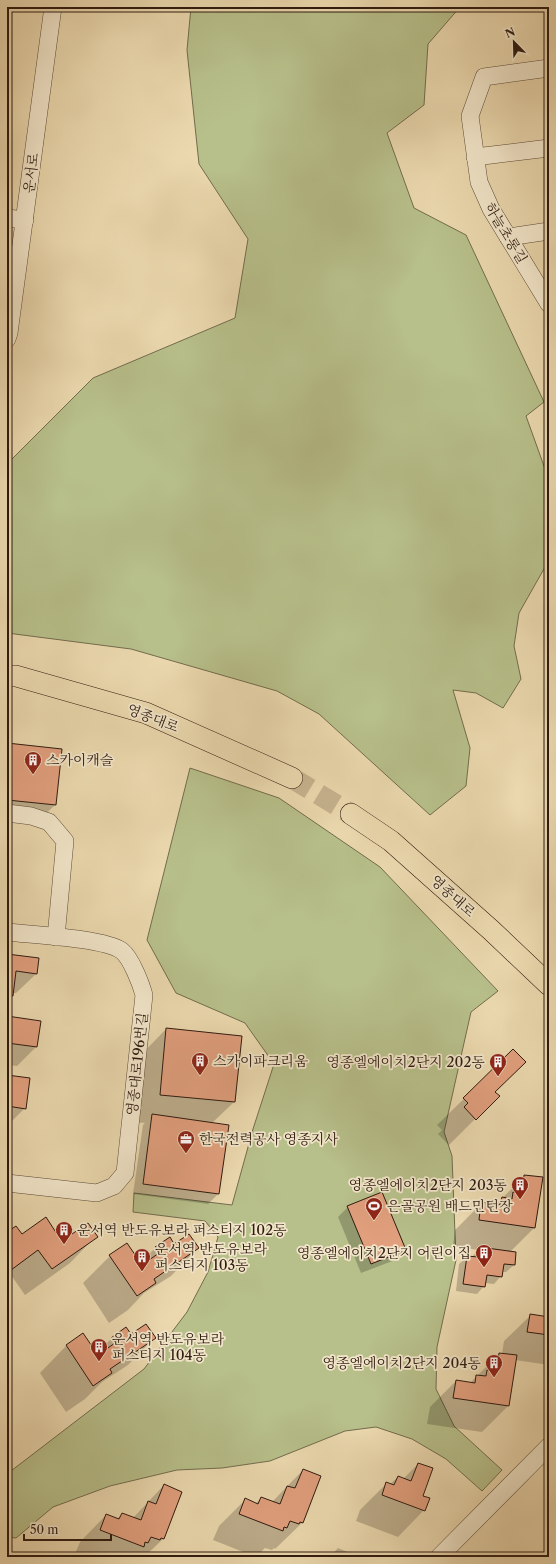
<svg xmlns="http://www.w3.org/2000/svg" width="556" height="1564" font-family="'Libre Caslon Text','Noto Serif KR',serif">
<rect width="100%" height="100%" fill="#ebd8ae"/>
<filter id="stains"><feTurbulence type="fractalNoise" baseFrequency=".005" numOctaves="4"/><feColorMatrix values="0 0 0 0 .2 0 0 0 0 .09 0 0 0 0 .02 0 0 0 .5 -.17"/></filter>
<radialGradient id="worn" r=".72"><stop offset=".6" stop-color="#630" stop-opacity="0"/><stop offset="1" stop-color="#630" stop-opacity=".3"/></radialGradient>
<!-- green -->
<g fill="#b7bf8a" stroke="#726c4d">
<path d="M191,7H460L428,44L424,105L387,133L414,208L466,235L544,402L526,416L549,480V560L519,613L514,646L521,679L503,708L476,693L453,690L470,748L466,786L430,815L319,714L277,691L131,649L7,633V464L93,378L235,318L248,239L199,164L187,50Z"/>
<path d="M190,768L279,798L380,867L498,991L471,1012L444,1132L452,1156L456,1260L437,1347L436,1389L454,1426L502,1470L482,1491L446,1459L412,1439L376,1427L345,1431L270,1461L222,1468L177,1470L110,1486L53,1507L16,1538L7,1537V1474L144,1369L187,1312L208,1272L218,1237L205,1221L133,1212L134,1193L232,1205L253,1129L274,1064L245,1023L176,993L147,940Z"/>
</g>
<!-- shadow -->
<g fill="#0003">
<path d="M7,744L55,805L35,824L7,821Z"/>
<path d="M7,955L36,974L16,993H12L9,1017L36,1047L17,1066L7,1065Z"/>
<path d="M166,1029L234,1102L212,1123L228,1125L218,1194L208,1204L133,1194L143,1125L145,1123L134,1122L140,1056Z"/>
<path d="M513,1051L494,1092L498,1096L449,1145L438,1134L442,1130L437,1125Z"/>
<path d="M7,1077L25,1108L7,1126Z"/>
<path d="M525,1176L542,1178L534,1228L510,1252L514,1265L506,1272H502L501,1276L494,1284L485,1283L484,1286L477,1294L456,1291L459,1264L467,1257H472L478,1250L453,1246L455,1230L482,1203L495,1205Z"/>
<path d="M348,1207L405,1249L395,1260L361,1273L338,1217Z"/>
<path d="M7,1233L22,1235L96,1236L70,1263L25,1295L11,1275L7,1278Z"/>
<path d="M170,1239L174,1245L198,1248L171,1276L144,1293L128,1310L109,1323L83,1283L110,1256L140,1264L155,1248Z"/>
<path d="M549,1312V1365L515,1360L508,1406L482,1432L427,1424L430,1407L456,1381L470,1383L499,1354H502L504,1341L531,1315L544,1317Z"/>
<path d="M83,1335L96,1354L112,1338L131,1335L154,1338L128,1365L102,1382L85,1399L66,1412L40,1373L66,1346Z"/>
<path d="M418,1464L424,1510L398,1537L356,1521L360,1510L387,1483L390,1484L398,1477L403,1479Z"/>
<path d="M303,1470L320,1476L302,1523L275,1549L274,1548L272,1550L265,1548L256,1557L213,1540L219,1526L245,1500L255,1504L261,1498L272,1502Z"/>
<path d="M164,1485L163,1539L144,1557L74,1556L80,1542L106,1515L117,1519L122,1514L133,1518Z"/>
<path d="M338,1548L355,1555V1557H330Z"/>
</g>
<!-- building -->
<g fill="#e19f7d" stroke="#2e1a10">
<path d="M7,743L62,749L56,805L7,800Z"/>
<path d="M7,954L39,958L37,974L16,971L13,996L7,995Z"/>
<path d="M7,1016L41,1021L37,1047L7,1043Z"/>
<path d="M166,1028L242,1036L235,1102L160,1095Z"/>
<path d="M513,1049L526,1062L495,1092L500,1096L476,1120L464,1107L468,1103L463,1098Z"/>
<path d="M7,1075L30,1078L26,1109L7,1106Z"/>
<path d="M152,1114L229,1125L219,1194L143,1184Z"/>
<path d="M524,1175L543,1177L535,1228L479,1220L481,1202L500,1205L502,1197L512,1199L513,1192L522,1193Z"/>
<path d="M382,1192L406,1250L371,1264L347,1206Z"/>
<path d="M46,1217L57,1234L67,1227L72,1234L88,1223L98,1237L52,1269L38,1250L7,1273V1232L16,1226L22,1234Z"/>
<path d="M189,1234L199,1248L154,1279L156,1283L137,1296L109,1255L127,1243L142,1265L159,1253L155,1247L170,1237L174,1244Z"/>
<path d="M479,1247L516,1252L515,1265L504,1264L502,1277L487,1275L485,1287L463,1284L467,1256L478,1257Z"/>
<path d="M530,1314L549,1317V1335L527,1332Z"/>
<path d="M146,1324L156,1338L110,1369L112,1373L93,1386L66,1345L83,1333L98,1355L115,1343L111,1338L126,1327L131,1334Z"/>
<path d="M499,1353L517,1355L509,1406L453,1398L456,1380L475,1383L476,1375L486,1376L487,1370L496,1371Z"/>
<path d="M418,1463L433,1468L423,1496L430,1498L425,1511L382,1495L386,1482L394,1485L398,1476L411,1481Z"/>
<path d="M303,1469L321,1476L303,1523L300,1522L299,1524L290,1521L287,1528L284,1527L283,1531L239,1514L245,1498L258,1504L261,1497L280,1504L287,1486L295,1488Z"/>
<path d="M164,1484L182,1492L164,1539L161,1538L160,1540L151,1537L148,1543L145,1542L144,1547L100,1530L106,1514L119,1519L122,1513L141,1520L148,1501L156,1504Z"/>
</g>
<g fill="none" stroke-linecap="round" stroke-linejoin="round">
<!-- major-tunnel -->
<path stroke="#c5b28e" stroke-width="21" stroke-dasharray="21 10" stroke-linecap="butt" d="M292,778L351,814"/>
<defs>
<g id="minor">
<path d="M549,68L484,77L470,116L479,182L491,209L549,304"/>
<path d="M475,157L549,148"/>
<path d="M7,218L25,220"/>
<path d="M508,237L549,231"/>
<path d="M7,339L9,333L53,7"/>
<path d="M7,813L31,816L49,822L65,841L56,937"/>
<path d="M7,932C32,935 104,938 122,951C131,958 141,984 144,995L125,1173L114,1186L97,1193L7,1183"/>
<path d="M439,1557L549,1446"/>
</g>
<g id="major">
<path d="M7,676H16L146,713L292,778"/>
<path d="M351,814L391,841L491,930L549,985"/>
</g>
</defs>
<!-- minor casing -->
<use href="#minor" stroke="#5d4a38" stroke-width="18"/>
<!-- major casing -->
<use href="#major" stroke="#2e1a10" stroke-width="22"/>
<!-- minor -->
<use href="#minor" stroke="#f2e6ca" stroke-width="17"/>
<!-- major -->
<use href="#major" stroke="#ebd8ae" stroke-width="21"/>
</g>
<!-- icons -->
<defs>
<symbol id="building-pin" viewBox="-11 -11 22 30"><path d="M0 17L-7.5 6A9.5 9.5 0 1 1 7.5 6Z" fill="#8f2418" stroke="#f2e6ca"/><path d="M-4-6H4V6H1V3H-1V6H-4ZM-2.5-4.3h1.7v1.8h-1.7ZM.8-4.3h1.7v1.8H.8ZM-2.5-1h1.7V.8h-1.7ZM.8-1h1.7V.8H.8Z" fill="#fff"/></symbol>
<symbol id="office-pin" viewBox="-11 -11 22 30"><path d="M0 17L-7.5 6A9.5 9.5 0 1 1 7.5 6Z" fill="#8f2418" stroke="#f2e6ca"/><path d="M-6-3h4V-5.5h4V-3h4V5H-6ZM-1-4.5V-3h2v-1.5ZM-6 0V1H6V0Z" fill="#fff"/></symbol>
<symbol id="stadium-pin" viewBox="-11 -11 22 30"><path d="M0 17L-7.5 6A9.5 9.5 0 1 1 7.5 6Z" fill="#8f2418" stroke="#f2e6ca"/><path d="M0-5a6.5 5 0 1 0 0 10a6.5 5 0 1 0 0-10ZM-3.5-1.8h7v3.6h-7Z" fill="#fff"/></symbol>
</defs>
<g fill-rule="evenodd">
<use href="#building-pin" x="23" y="750" width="20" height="27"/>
<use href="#building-pin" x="190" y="1051" width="20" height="27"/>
<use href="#building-pin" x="488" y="1052" width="20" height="27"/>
<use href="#office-pin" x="176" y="1129" width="20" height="27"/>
<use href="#building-pin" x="510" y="1175" width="20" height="27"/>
<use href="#stadium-pin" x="364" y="1196" width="20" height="27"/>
<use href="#building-pin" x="54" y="1220" width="20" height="27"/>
<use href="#building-pin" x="474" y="1243" width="20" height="27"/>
<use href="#building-pin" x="132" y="1247" width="20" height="27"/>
<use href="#building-pin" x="89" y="1337" width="20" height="27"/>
<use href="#building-pin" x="484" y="1353" width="20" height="27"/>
</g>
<g text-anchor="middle" stroke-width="3.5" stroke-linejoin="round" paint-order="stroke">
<!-- street labels -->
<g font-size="14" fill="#2e1a10" stroke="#f2e6ca">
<text transform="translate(31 173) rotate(-83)" y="5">운서로</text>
<text transform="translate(506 233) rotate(59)" y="5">하늘초롱길</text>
<text transform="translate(153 718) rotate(21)" y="5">영종대로</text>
<text transform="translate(453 896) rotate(42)" y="5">영종대로</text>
<text transform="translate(137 1064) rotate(-84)" y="5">영종대로196번길</text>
</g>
<!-- poi labels -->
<g font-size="14" fill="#2e1a10" stroke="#f2e6ca" text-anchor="start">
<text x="46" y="765">스카이캐슬</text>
<text x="213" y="1066">스카이파크리움</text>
<text x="485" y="1067" text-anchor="end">영종엘에이치2단지 202동</text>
<text x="199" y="1144">한국전력공사 영종지사</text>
<text x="507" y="1190" text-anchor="end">영종엘에이치2단지 203동</text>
<text x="387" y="1211">은골공원 배드민턴장</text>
<text x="77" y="1235">운서역 반도유보라 퍼스티지 102동</text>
<text x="155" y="1254">운서역 반도유보라<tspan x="155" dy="16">퍼스티지 103동</tspan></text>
<text x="471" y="1258" text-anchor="end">영종엘에이치2단지 어린이집</text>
<text x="112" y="1344">운서역 반도유보라<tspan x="112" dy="16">퍼스티지 104동</tspan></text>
<text x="481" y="1368" text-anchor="end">영종엘에이치2단지 204동</text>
</g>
</g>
<!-- margin -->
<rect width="556" height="1564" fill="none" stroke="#ebd8ae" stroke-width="24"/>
<rect x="8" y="8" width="540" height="1548" fill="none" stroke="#2e1a10" stroke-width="2"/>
<rect x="12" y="12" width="532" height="1540" fill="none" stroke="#2e1a10"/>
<!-- north arrow -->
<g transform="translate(514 42) rotate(337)" stroke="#f2e6ca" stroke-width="3" paint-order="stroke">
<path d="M0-3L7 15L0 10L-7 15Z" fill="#2e1a10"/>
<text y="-6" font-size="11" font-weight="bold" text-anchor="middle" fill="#2e1a10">N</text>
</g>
<!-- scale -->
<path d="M24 1534v6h87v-6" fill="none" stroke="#2e1a10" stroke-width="2"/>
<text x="30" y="1534" font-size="12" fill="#2e1a10" stroke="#f2e6ca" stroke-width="3" paint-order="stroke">50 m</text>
<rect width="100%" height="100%" filter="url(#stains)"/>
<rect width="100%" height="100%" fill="url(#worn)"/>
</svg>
